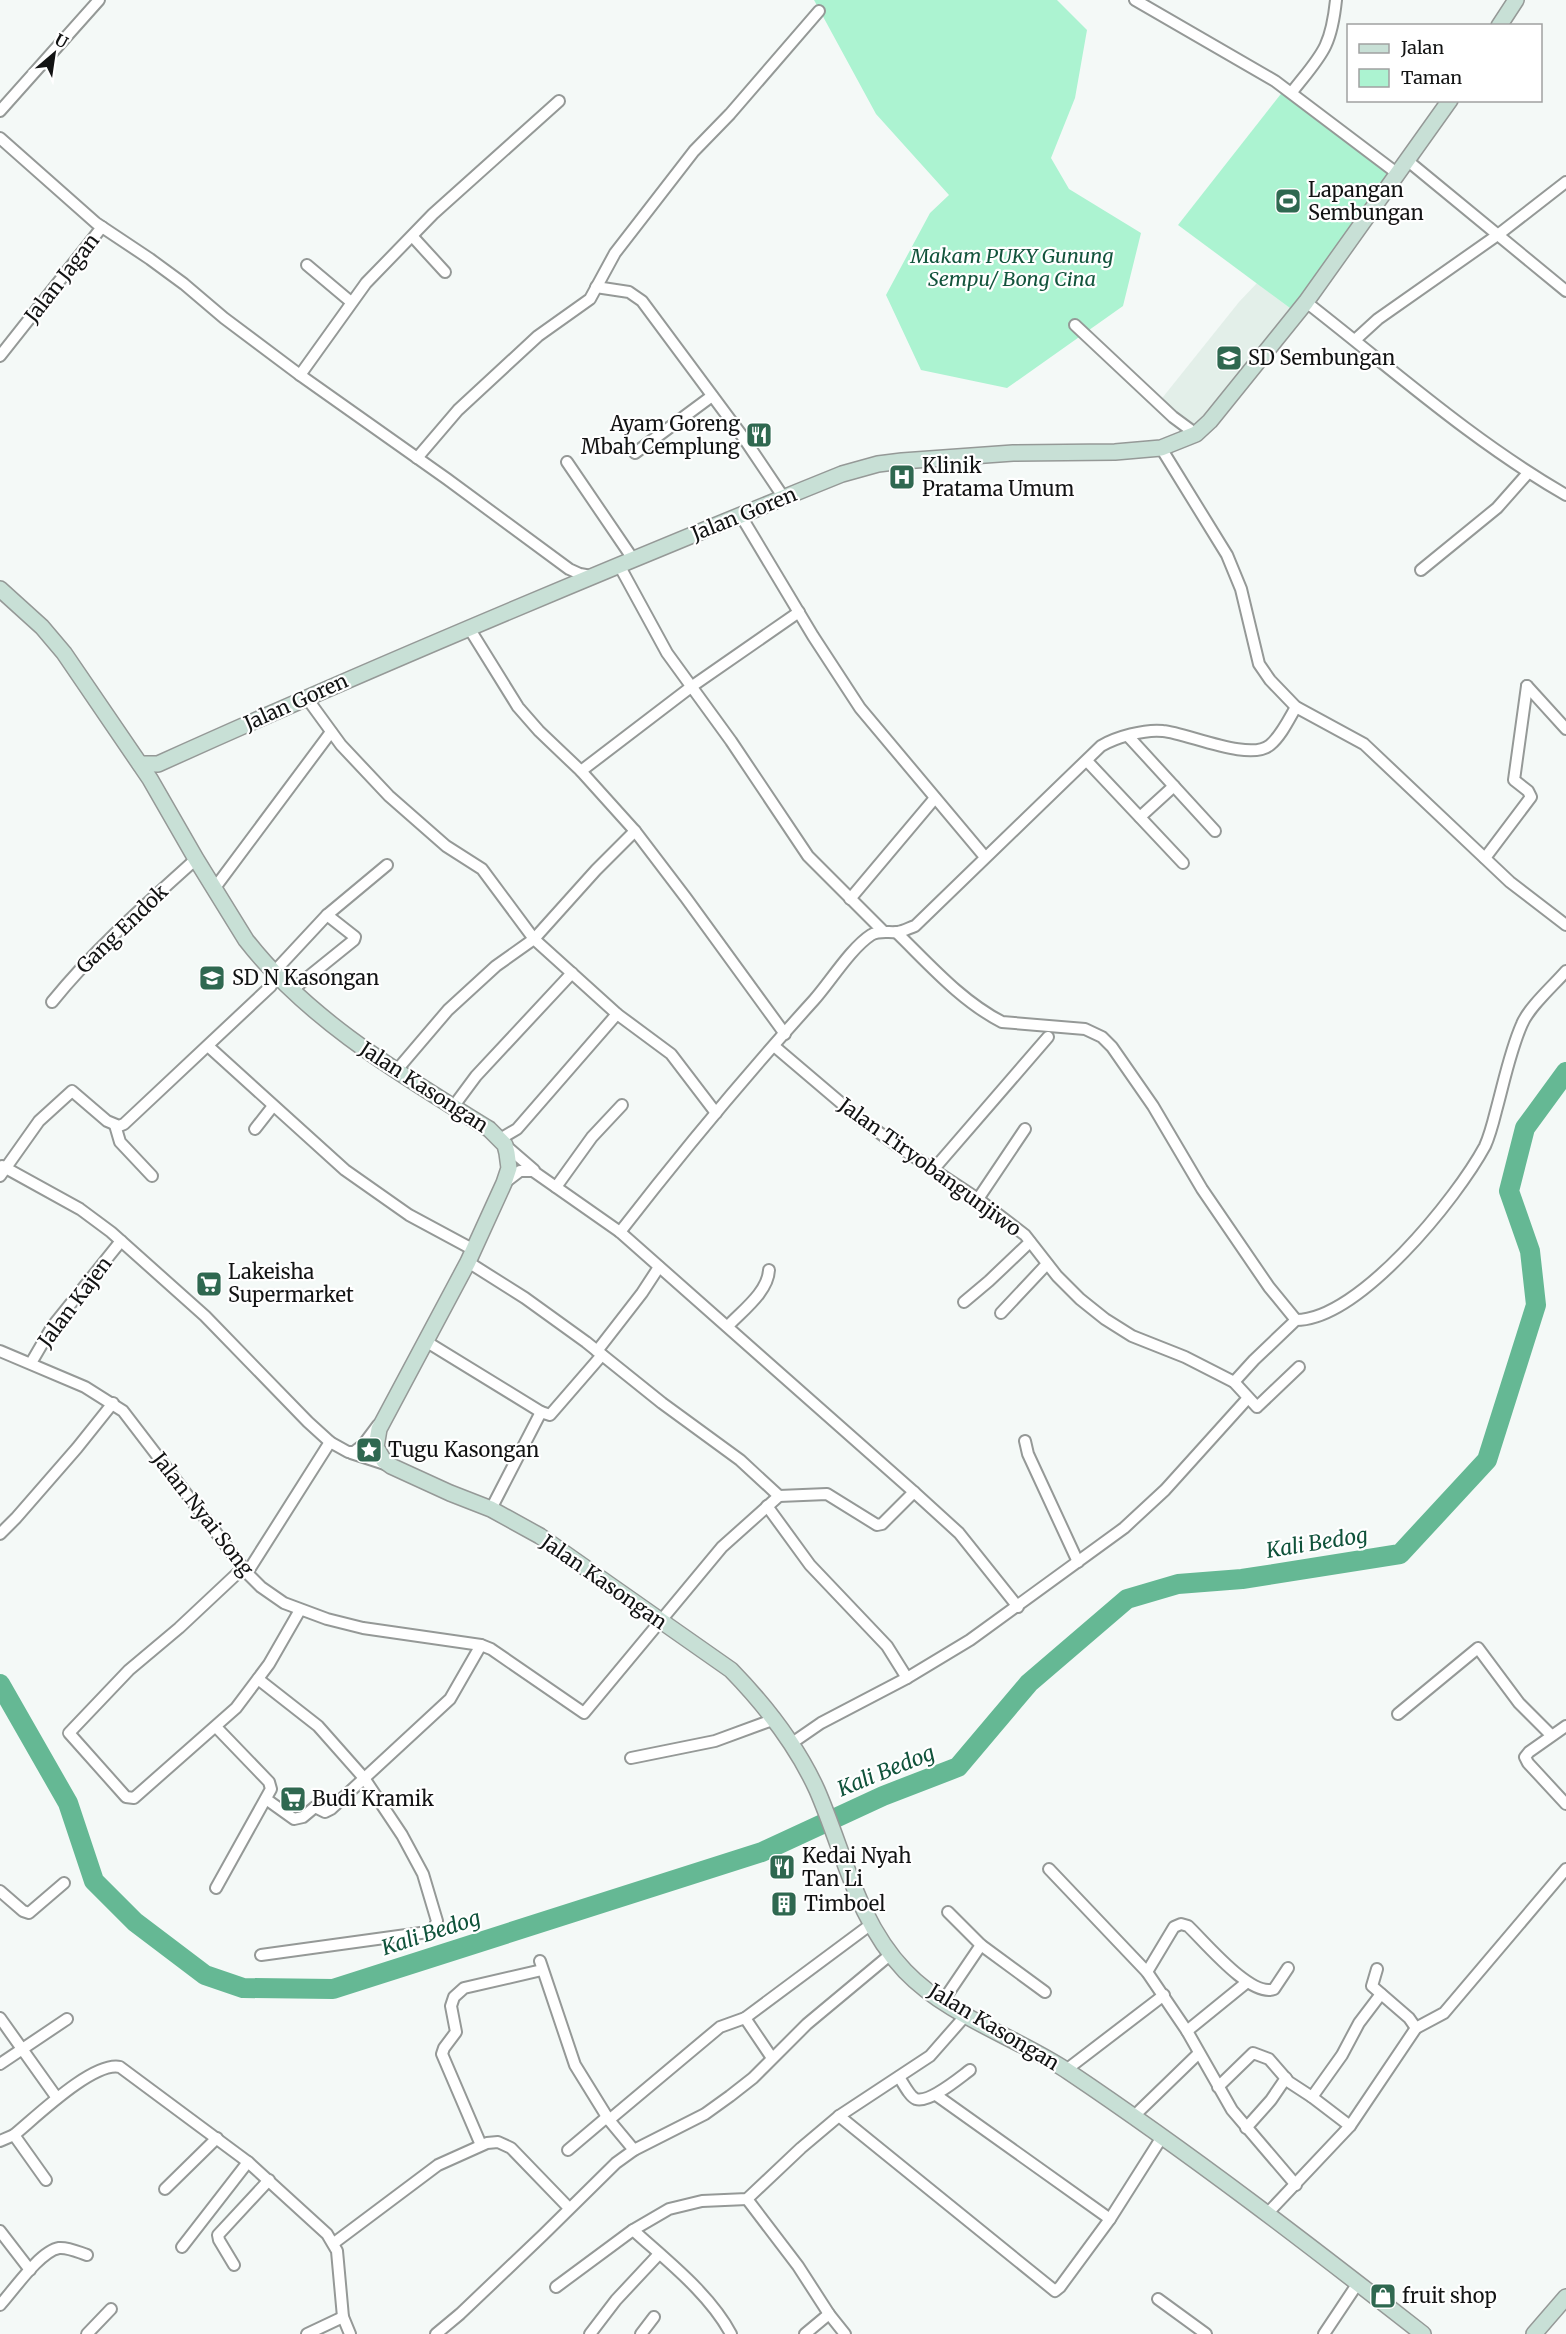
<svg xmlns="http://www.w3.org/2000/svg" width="1566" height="2334" font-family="Merriweather,serif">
<rect width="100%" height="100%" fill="#f4f9f7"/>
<!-- built -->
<path fill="#e3efe9" d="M1257,283L1299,315L1203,436L1159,402L1239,302Z"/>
<!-- green -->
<g fill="#acf3d1">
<path d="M814,0H1057L1087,30L1075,98L1051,158L1069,189L1141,233L1123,306L1007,388L921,370L886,295L930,213L949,195L876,114Z"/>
<path d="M1284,90L1396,177L1298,314L1178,225Z"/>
</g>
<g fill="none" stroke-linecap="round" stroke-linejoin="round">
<!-- river -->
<path stroke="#65b894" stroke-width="20" d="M0,1684L68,1803L94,1881L135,1922L205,1975L243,1988L333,1989L762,1852L883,1796L958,1767L1029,1683L1127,1599L1178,1584L1242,1579L1400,1554L1487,1460L1536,1305L1530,1251L1509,1191L1525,1128L1566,1072"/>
<defs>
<g id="street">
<path d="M1135,0L1275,81L1398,174"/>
<path d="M1292,92C1321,55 1331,49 1336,0"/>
<path d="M0,111L99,0"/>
<path d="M0,138L96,223L150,259L184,284L224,318L300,375L447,479L569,569L580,574L591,576"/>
<path d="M1408,161L1566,291"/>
<path d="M413,237L445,272"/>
<path d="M307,265L351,302"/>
<path d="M596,287L629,292L642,301L743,437L784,498"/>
<path d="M1306,302C1391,368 1472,441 1566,495"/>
<path d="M1075,325L1173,417L1196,434"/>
<path d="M1355,340L1378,319L1499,234L1566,182"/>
<path d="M0,356L102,227"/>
<path d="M300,375L366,283L433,214L559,101"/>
<path d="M1161,448L1227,555L1241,589L1259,664L1270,680L1296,707L1364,744L1510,882L1566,925"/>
<path d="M635,453L712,396"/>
<path d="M417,458L458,410L538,336L590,299L615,253L694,151L730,114L819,11"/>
<path d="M567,462L633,559"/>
<path d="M741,516L813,636L860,708L985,857"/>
<path d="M619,565L667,653L731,741L808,856L884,932"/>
<path d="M1421,570L1497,508L1528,473"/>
<path d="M469,628L518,707L539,731L581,771L635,831L686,898L785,1034"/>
<path d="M1527,686L1566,729"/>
<path d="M306,697L341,745L389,796L446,846L482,869L534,939L617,1014L671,1054L716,1113"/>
<path d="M1128,736L1215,831"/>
<path d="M1087,761L1183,863"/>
<path d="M581,771L691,687L799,612"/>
<path d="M1140,817L1174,786"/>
<path d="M1485,858L1531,797L1528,791L1514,780L1527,686"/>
<path d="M214,889L331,732"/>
<path d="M850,899L935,798"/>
<path d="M896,932C929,964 961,1001 1002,1022L1085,1029L1102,1037L1112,1047L1153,1106L1202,1189L1269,1287L1296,1320"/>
<path d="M292,990L354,940L355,937L327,915"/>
<path d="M52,1002C95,949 145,905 196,859"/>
<path d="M208,1046L345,1170L409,1215L474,1250"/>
<path d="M774,1046L854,1114L896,1145L978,1199L1025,1235L1057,1276L1080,1299L1105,1319L1132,1336L1185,1357L1234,1382L1257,1407L1299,1367"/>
<path d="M396,1071L448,1010L496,966L534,939L596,870L635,831"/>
<path d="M453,1107L476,1076L572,973"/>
<path d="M115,1125L120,1142L152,1176"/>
<path d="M255,1129L273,1106"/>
<path d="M500,1139L517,1129L617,1014"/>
<path d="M505,1145L534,1170"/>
<path d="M2,1166L80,1209L111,1232L205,1316L308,1422L330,1442L348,1452H354L363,1445L378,1425"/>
<path d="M933,1170L1048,1037"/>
<path d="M0,1176L39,1121L72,1091L107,1121L119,1126L124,1124L271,986L273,973L327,915L387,865"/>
<path d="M507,1181L520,1171H533L620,1232L914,1492L959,1533L1018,1607"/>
<path d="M556,1187L592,1137L622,1105"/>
<path d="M978,1199L1025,1129"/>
<path d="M620,1232C682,1152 746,1075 814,1000C830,982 851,948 871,935C879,930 889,933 898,932C904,931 909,928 915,926L1101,746C1116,737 1145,729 1163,731C1187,733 1250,762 1270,745C1281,736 1289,719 1296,707"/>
<path d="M468,1262L525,1298L586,1342L662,1403L740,1460L779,1496"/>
<path d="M964,1302L989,1281L1030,1242"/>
<path d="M1001,1313L1047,1264"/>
<path d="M728,1326C742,1311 768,1292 769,1270"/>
<path d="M427,1342L541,1412"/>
<path d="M0,1351L85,1387L123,1411L247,1573L261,1587L284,1603L327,1619L363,1628L481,1645L491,1649L584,1713L722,1547L779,1496L827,1494L877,1525L882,1524L914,1492"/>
<path d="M597,1351L642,1293L659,1267"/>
<path d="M31,1363L52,1327L121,1241"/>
<path d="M1234,1382L1254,1360L1296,1320C1359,1320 1457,1198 1485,1146C1490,1135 1493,1123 1496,1111C1504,1082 1510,1051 1522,1024C1529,1007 1553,986 1566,971"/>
<path d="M1025,1441L1028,1454L1078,1562"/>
<path d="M351,1453L388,1465"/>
<path d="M767,1506L810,1565L887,1646L907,1678"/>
<path d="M491,1509L541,1412L550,1415L602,1355"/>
<path d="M0,1534L16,1518L77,1448L113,1403"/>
<path d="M243,1568L179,1628L129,1670L69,1733L126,1797L134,1798L236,1708L269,1664L300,1610"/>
<path d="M247,1573L330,1442"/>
<path d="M258,1679L318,1726L364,1778L402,1835L423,1874L437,1921L434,1928L428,1932L261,1955"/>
<path d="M1398,1714L1478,1648L1519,1703L1551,1735"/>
<path d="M1566,1726L1529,1752L1525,1757L1528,1763L1566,1804"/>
<path d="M792,1743L821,1723L907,1678L970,1640L1124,1528L1165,1490L1248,1398"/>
<path d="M631,1758L715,1741L775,1719"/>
<path d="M266,1799L294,1819L303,1817L315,1807L325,1812L331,1809L450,1699L481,1645"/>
<path d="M1049,1869L1147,1972L1187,2031L1232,2110L1296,2185"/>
<path d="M216,1888L271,1789L269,1782L217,1728"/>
<path d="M0,1891L23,1911L29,1913L64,1883"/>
<path d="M948,1912L981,1945L1045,1992"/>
<path d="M540,1961L575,2065L609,2120L634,2150"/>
<path d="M1377,1969L1372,1986L1409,2018L1416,2028"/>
<path d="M1147,1972L1174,1927L1181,1924L1188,1926C1205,1942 1251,1998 1274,1989L1288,1968"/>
<path d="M943,2001L981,1945"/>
<path d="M0,2018L57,2098"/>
<path d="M745,2018L772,2058"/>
<path d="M1187,2031L1246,1983"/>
<path d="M0,2064L67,2019"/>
<path d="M1066,2070L1164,1995"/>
<path d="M899,2077C903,2083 910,2097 916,2099C930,2103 959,2078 970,2070"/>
<path d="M1218,2087L1253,2053L1269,2059L1289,2082L1312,2097"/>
<path d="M936,2095L1110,2219"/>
<path d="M839,2116L1055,2291L1060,2287L1110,2219L1162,2137"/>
<path d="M1134,2116L1198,2054"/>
<path d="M609,2120L720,2027L745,2018L870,1925"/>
<path d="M1350,2126L1312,2097L1342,2055L1359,2023L1381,1994"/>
<path d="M1246,2128L1271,2100L1286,2078"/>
<path d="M0,2141L14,2135"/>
<path d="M481,2145L442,2054L444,2048L456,2032L451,2006L454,1997L464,1988L542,1970"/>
<path d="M568,2150L607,2117"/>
<path d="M46,2180L14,2135C35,2118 93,2061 120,2067L248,2162L327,2234L337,2251L343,2317L350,2334"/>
<path d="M165,2189L217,2138"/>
<path d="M747,2199L798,2266L829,2314L845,2334"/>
<path d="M1266,2215L1350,2126L1416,2028L1444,2013L1566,1869"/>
<path d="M633,2230C667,2261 709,2293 731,2334"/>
<path d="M0,2231L30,2270"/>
<path d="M334,2243L438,2165L487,2143L498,2142L511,2148L569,2208"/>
<path d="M182,2247L248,2162"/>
<path d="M234,2265L219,2240L218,2235L269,2180"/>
<path d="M556,2287L633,2230L669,2209L702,2201L747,2199L801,2148L839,2116L930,2056L966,2015"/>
<path d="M1158,2299L1206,2334"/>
<path d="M0,2305C13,2291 40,2251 59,2248C68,2247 78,2252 87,2255"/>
<path d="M87,2334L111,2309"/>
<path d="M307,2334L343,2317"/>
<path d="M436,2334L460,2314L543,2235L616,2163L634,2150L705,2114L730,2096L753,2078L807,2024L891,1954"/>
<path d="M590,2334L616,2300L659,2254"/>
<path d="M641,2334L654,2317"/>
<path d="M805,2334L829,2314"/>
<path d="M1324,2334L1358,2283"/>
</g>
<g id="secondary">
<path d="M1499,26L1516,0"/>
<path d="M0,589L42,627L64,653L150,779L196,859L246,940C309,1021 402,1075 489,1129L505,1145L507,1153L509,1168L504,1183L468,1262L379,1429L376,1447L384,1461L391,1466L450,1493L491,1509L540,1536L731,1670C766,1706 796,1744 817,1790C844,1852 857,1921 905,1971C949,2017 1017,2037 1069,2072C1191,2154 1308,2244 1423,2334"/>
<path d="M140,764H158C384,662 612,567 842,474L878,464L902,461L1013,453L1115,452L1161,448L1196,434L1210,421L1306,302L1450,100"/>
<path d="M1534,2334L1566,2297"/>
</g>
</defs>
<!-- street casing -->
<use href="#street" stroke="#959997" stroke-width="14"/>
<!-- secondary casing -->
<use href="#secondary" stroke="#959997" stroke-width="18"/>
<!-- street -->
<use href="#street" stroke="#fff" stroke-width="10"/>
<!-- secondary -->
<use href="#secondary" stroke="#c8e0d6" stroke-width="15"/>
</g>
<!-- icons -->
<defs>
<symbol id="stadium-square" viewBox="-11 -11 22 22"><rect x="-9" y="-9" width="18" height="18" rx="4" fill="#2f6850" stroke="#fff"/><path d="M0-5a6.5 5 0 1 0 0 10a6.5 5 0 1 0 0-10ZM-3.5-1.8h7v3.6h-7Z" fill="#fff"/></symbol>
<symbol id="school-square" viewBox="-11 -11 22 22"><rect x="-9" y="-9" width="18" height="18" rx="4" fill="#2f6850" stroke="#fff"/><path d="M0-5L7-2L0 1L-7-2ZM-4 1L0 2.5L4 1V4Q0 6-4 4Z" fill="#fff"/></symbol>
<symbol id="restaurant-square" viewBox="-11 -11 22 22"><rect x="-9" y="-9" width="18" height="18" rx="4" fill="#2f6850" stroke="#fff"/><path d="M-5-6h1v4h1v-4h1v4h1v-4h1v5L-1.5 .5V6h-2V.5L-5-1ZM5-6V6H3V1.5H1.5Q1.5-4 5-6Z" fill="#fff"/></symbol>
<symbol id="hospital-square" viewBox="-11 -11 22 22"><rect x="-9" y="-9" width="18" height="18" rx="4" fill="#2f6850" stroke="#fff"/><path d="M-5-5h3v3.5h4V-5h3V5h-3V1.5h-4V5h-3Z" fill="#fff"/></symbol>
<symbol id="supermarket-square" viewBox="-11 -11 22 22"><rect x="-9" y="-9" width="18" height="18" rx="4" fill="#2f6850" stroke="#fff"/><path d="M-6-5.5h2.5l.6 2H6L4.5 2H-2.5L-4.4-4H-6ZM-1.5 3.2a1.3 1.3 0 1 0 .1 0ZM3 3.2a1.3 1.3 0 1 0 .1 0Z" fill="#fff"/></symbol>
<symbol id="sight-square" viewBox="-11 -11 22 22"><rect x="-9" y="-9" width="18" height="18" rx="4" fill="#2f6850" stroke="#fff"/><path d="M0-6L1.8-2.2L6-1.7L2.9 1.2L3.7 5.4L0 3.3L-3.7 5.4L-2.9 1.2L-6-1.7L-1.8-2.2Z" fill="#fff"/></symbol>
<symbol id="building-square" viewBox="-11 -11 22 22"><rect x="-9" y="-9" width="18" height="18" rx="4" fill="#2f6850" stroke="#fff"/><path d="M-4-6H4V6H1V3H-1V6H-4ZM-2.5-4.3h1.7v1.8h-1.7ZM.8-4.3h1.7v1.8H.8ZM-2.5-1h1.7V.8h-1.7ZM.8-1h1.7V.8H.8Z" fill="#fff"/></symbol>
<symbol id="shop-square" viewBox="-11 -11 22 22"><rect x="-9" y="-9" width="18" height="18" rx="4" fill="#2f6850" stroke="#fff"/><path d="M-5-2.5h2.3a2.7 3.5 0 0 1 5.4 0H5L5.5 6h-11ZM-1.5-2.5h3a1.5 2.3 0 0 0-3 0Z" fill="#fff"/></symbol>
</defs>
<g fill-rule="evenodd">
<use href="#stadium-square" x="1273" y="186" width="30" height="30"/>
<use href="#school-square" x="1214" y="343" width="30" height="30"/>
<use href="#restaurant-square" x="744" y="420" width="30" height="30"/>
<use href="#hospital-square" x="887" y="462" width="30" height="30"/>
<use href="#school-square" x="197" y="963" width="30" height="30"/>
<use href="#supermarket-square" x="194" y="1269" width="30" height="30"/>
<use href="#sight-square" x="354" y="1435" width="30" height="30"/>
<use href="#supermarket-square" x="278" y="1784" width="30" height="30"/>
<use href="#restaurant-square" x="767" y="1852" width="30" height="30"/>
<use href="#building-square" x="769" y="1889" width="30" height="30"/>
<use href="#shop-square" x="1368" y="2281" width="30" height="30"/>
</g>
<g text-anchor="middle" stroke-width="4.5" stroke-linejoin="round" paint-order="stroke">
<!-- poi labels -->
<g font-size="20" fill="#121313" stroke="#fff" text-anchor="start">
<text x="1308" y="197">Lapangan<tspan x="1308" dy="23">Sembungan</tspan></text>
<text x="1248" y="365">SD Sembungan</text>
<text x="740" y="431" text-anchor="end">Ayam Goreng<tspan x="740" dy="23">Mbah Cemplung</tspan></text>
<text x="922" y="473">Klinik<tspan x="922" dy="23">Pratama Umum</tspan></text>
<text x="232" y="985">SD N Kasongan</text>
<text x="228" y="1279">Lakeisha<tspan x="228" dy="23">Supermarket</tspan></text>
<text x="388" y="1457">Tugu Kasongan</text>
<text x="312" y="1806">Budi Kramik</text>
<text x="802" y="1863">Kedai Nyah<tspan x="802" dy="23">Tan Li</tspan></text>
<text x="804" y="1911">Timboel</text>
<text x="1402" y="2303">fruit shop</text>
</g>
<!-- park labels -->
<g font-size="20" font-style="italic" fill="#12543c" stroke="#fff">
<text x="1012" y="263">Makam PUKY Gunung<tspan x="1012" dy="23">Sempu/ Bong Cina</tspan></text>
</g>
<!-- street labels -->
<g font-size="20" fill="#121313" stroke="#fff">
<text transform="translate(62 278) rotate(-52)" y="7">Jalan Jagan</text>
<text transform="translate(744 514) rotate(-22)" y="7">Jalan Goren</text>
<text transform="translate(296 702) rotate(-24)" y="7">Jalan Goren</text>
<text transform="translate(122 929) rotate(-44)" y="7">Gang Endok</text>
<text transform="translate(424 1087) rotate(33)" y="7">Jalan Kasongan</text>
<text transform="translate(930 1167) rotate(36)" y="7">Jalan Tiryobangunjiwo</text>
<text transform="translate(75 1302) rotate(-53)" y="7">Jalan Kajen</text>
<text transform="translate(203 1514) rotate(52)" y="7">Jalan Nyai Song</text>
<text transform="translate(604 1582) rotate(35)" y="7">Jalan Kasongan</text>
<text transform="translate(994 2027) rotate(31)" y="7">Jalan Kasongan</text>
</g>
<!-- water labels -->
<g font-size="21" font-style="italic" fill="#0f523a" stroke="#fff">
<text transform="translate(1317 1543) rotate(-9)" y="7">Kali Bedog</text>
<text transform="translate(886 1771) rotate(-22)" y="7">Kali Bedog</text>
<text transform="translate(431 1933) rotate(-18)" y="7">Kali Bedog</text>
</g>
</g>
<!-- legend -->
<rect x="1347" y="24" width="195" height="78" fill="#ffffff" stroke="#a0a1a1" stroke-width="1.5"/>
<rect x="1359" y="44" width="30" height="9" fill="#c8e0d6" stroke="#a0a1a1" stroke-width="1.5"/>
<text x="1401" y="54" font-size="18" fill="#121313">Jalan</text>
<rect x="1359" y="69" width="30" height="18" fill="#acf3d1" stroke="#a0a1a1" stroke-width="1.5"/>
<text x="1401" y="84" font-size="18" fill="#121313">Taman</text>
<!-- north arrow -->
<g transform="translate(54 54) rotate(29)" stroke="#ffffff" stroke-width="4.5" paint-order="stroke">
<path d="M0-4.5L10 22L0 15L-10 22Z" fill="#121313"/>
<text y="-9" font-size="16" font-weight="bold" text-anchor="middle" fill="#121313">U</text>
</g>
</svg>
